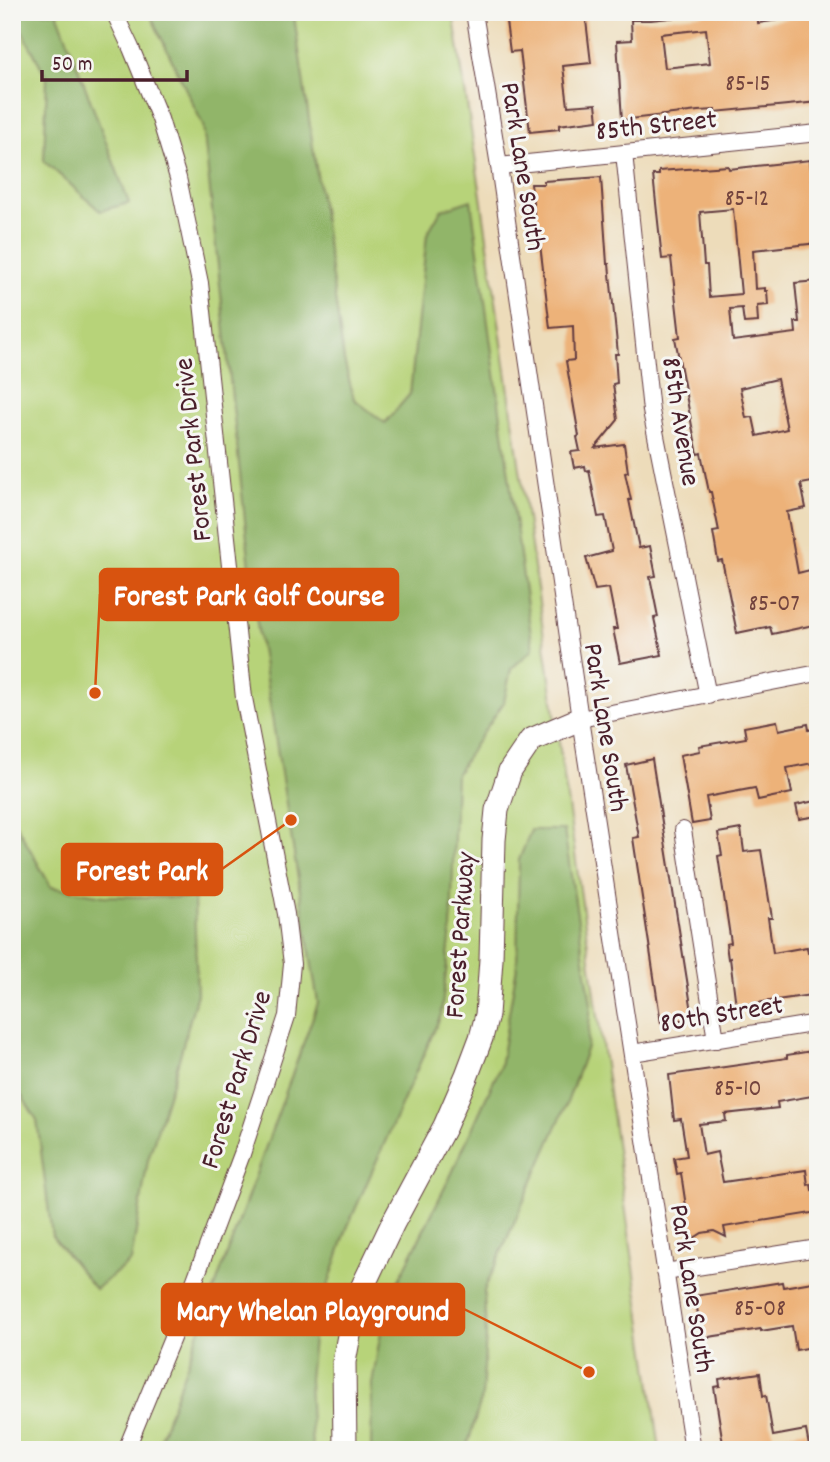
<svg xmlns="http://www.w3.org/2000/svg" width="830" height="1462" font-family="Dekko,sans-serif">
<rect width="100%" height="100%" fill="#f6f6f2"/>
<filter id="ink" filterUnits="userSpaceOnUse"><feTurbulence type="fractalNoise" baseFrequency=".0143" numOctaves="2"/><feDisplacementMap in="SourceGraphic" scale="14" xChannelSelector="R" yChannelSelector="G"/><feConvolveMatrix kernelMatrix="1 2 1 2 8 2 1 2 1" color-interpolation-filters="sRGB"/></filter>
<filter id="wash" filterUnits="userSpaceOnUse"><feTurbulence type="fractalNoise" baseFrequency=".00686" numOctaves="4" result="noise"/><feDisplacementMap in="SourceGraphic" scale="28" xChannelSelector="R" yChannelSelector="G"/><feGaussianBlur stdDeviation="1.57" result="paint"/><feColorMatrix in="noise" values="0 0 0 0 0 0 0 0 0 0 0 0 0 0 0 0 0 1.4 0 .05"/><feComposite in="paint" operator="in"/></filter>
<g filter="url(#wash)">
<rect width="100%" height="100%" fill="#eddcba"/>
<!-- green -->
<path fill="#b7d379" stroke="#807952" stroke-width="2" d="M12,12H453L480,189L660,1450H12Z"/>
<!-- forest -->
<g fill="#91b569" stroke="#6e6a4a" stroke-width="2">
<path d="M57,12L129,203L100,211L44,161L47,78L12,12Z"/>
<path d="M149,12H295L294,16L344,360L354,399L385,423L410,394L427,234L441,210L471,200L533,649L511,669L504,702L472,749L456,775L451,931L441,1015L347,1228L314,1329L309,1379L312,1450H156L318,1003L254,605L203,125Z"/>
<path d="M12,817L51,887L104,896L194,898L197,994L178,1063L148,1160L131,1261L95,1289L52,1236L37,1120L12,1081Z"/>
<path d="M531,830H564L591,1004L587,1047L567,1103L484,1291L486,1335L482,1397L466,1450H371L372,1384L385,1308L452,1173L500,1067L517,966L519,860Z"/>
</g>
<g id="blocks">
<!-- building -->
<g fill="#edb279" fill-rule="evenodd">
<path d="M523,12H585L591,63L563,66L568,106L596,104L598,120L559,125V129L530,132L520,51L510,52L505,14Z"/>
<path d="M705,12H757L758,23L799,17V12H818V102L715,112V110L698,111L622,120L617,41L632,40L631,20H651L705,14ZM706,29L710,63L665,68L661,34Z"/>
<path d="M810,160L818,243L753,250L755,289L765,288V291H767L768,305L757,306L758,322L744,323L742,308L730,309L733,341L796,333L795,322H799L795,283L818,281V481L801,484L806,508L787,512L798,573L818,568V624L772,634L770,627L766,628V627L737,633L722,560L718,561L713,532L719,531L711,492H709L701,453L698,454L692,426L675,338L680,337L671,258L662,259L653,175H659V171L728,166L729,169ZM733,209L741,294L709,297L707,265H704L700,212ZM777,379L787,429L757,436L753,417L746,418L740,388Z"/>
<path d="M601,177L607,264H609L618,354H615L617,383L613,384L618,420L595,448L624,444L628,472L625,473L631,500H629L639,548L650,546L656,576L650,577L658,617L654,618L662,655L620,663L613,629H617L609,588L595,590L586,558L612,551L605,516L598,517L589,470L586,471L585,466L574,468L571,452L580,451L577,437L579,436L566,361L574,360L573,326L550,328L540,244L538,245L536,232L531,184H544V181Z"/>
<path d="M777,721L779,730L808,724L809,730L818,728V762L787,768L792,793L758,800L755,788L706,797L710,821L692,824L680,755L700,751L699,746L746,738L744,727Z"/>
<path d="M652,759L693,1018L661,1023L633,838L639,837L626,765Z"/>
<path d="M815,801L817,816L799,819L796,805Z"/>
<path d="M741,829L744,852L761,850L772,918H768L773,953L807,947L808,953L818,952V994L736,1006L730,958L728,959L726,944L731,943L718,856L722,855L718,833Z"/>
<path d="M818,1050V1095L777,1102L778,1108L725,1114L726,1121L699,1124L704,1155L717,1152L723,1182L806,1170L808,1185L811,1184L812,1190L818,1189V1212L724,1227L726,1237L714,1231L702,1233L691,1240L681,1173L677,1174L674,1158L687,1156L681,1119L674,1120L669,1075L787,1058V1055Z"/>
<path d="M818,1281V1346L796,1350L792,1326L761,1331V1329L702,1338L695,1296L782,1282L783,1287Z"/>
<path d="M760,1373L763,1396L766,1395L773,1436L806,1430L809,1446L784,1450H724L714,1387L720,1386L719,1379Z"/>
</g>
</g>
</g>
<g filter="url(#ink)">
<use href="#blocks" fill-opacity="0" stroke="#623b40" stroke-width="2"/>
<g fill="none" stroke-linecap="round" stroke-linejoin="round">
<defs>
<g id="street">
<path d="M114,12L131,48L160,119L178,178L200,283L244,698L286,914L292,964L287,1016L242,1154L184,1309L126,1450"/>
<path d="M474,12L499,166L580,719L693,1450"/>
<path d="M624,153L651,411L708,696"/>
<path d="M499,166L818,133"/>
<path d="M580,719L818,673"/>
<path d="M683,830L716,1040"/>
<path d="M632,1053L818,1023"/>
<path d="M665,1272L818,1248"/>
</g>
<path id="secondary" d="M345,1450L344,1362L350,1330L362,1288L393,1223L445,1126L467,1075L481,1038L487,1015L491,959L494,840L497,810L510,771L531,740L580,719"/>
</defs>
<!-- street casing -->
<use href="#street" stroke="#623b40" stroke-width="18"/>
<!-- secondary casing -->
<use href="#secondary" stroke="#623b40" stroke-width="25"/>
<!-- street -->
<use href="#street" stroke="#fff" stroke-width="16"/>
<!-- secondary -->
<use href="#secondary" stroke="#fff" stroke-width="23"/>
</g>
</g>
<g text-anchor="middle" stroke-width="6" stroke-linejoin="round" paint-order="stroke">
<!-- number labels -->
<g font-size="24" fill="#73443e">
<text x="748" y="90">85-15</text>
<text x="747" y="205">85-12</text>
<text x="774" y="610">85-07</text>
<text x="738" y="1095">85-10</text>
<text x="760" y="1315">85-08</text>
</g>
<!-- street labels -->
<g font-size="28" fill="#4a1f2b" stroke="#f6f6f2">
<text transform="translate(656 123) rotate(-6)" y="10">85th Street</text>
<text transform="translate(525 166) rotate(81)" y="10">Park Lane South</text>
<text transform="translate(683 421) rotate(81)" y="10">85th Avenue</text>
<text transform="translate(191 450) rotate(-96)" y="10">Forest Park Drive</text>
<text transform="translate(608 727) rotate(81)" y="10">Park Lane South</text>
<text transform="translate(458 935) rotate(-86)" y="10">Forest Parkway</text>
<text transform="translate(721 1012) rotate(-9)" y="10">80th Street</text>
<text transform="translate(234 1079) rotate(-73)" y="10">Forest Park Drive</text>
<text transform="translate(694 1288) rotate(81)" y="10">Park Lane South</text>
</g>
</g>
<!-- callouts -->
<path fill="none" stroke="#d8530f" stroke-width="2.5" d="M95 693L100 594M291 820L222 869M589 1372L464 1309"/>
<g fill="#d8530f" stroke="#f6f6f2" stroke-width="2.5">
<circle cx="95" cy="693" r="7"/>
<circle cx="291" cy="820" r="7"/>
<circle cx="589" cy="1372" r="7"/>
</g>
<g fill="#d8530f" stroke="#d8530f" stroke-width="2.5">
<rect x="100" y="569" width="298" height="51" rx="7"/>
<rect x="62" y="844" width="160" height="51" rx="7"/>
<rect x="162" y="1284" width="302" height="51" rx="7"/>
</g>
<g font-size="30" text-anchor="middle" font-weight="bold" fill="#fff">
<text x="249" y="605">Forest Park Golf Course</text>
<text x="142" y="880">Forest Park</text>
<text x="313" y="1320">Mary Whelan Playground</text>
</g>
<!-- margin -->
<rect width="830" height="1462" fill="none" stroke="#f6f6f2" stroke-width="42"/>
<!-- scale -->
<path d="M42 70v10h145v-10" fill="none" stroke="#4a1f2b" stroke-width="3.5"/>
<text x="52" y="70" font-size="21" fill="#4a1f2b" stroke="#f6f6f2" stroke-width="5" paint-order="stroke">50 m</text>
</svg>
